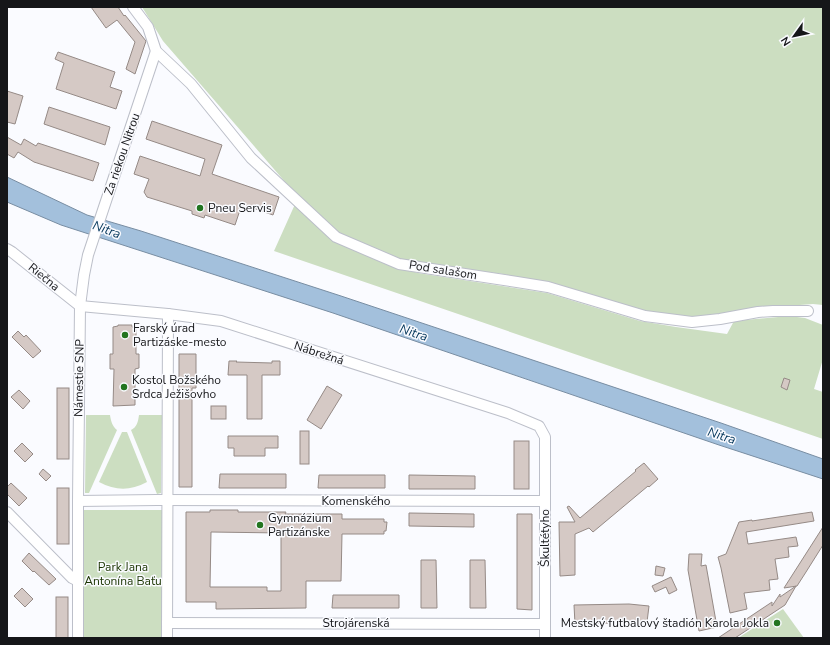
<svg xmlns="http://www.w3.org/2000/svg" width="830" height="645" font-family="'Nunito Sans',sans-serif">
<rect width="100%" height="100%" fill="#fafbff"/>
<!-- green -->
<g fill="#ccdec1">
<path d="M142,7H823V305L813,304L773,307L696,317H676L649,313L549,285L503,274L407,262L338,234L299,198L163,41Z"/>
<path d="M296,202L330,238L396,266L418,273L547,293L640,321L676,327L727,334L734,321L789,316L805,318L823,325V359L814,389L823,392V439L274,251Z"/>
<path d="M86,415H110C111,421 112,426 117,430L89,493H85Z"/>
<path d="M139,415H162L161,493L157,494L131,430C137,427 138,422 139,415Z"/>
<path d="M122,432H127L147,482C130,491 116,491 99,482Z"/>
<rect x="83" y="510" width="79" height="128"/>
<path d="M783,609L804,638H738Z"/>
</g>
<!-- water -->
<path fill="#a3c0dc" stroke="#788da2" d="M7,177L87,215L141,231L341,296L721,423L823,459V479L719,445L333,313L61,225L7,202Z"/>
<!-- building -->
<g fill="#d5c9c5" stroke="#958a86" fill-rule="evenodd">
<path d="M91,7H118L124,16L125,15L146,41L135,74L126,69L135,42L117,20L106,28Z"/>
<path d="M58,52L115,72L110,87L122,91L116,109L56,89L64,63L55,59Z"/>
<path d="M7,91L23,96L15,124L7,122Z"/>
<path d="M49,107L110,127L105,145L44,124Z"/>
<path d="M152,121L222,145L212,174L279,197L273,215L242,204L235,225L205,215L204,218L192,214V211L147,197L144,192L149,179L134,174L140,156L200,176L205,159L146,139Z"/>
<path d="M7,137L21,145L24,139L36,146L38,143L99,163L93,181L34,162L18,152L14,158L7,154Z"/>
<path d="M118,325H132V327H136V354H139V368L135,369V405L113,406L114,369H110V354H113V327L118,326Z"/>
<path d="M18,331L24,337L26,335L41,351L33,358L12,337Z"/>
<path d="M179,354H196V388H192V487H179Z"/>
<path d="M229,361H237L236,362L272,363V361H280V375H262V419H247V375H228Z"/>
<path d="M784,378L790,380L787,390L781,387Z"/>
<path d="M327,386L342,395L321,429L307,420Z"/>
<rect x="57" y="388" width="12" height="71"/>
<path d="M19,390L30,401L23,409L11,397Z"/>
<rect x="211" y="406" width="15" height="13"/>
<rect x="300" y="431" width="9" height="33"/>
<path d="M228,436H278V448H265V456H234V448H228Z"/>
<rect x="514" y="441" width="15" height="48"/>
<path d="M22,443L33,454L25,462L14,451Z"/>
<path d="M644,463L658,479L649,487L648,486L593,532L589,528L575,534V575L560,576L559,522H575L567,507L569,506L580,518L636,471L635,470Z"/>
<path d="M43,469L51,476L46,481L39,474Z"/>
<path d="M220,474H286V488H219Z"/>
<path d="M319,475H385V488H318Z"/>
<path d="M409,475L475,476V489H409Z"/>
<path d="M11,483L27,498L19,506L7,494V487Z"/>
<rect x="57" y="488" width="12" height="56"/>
<path d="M210,510H238V512H286L285,514H342V519H384V522H387L386,531H384V534H342L341,581H306V608L216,609V602H186V512H210ZM211,532L281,533V591H267V587H210Z"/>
<path d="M812,512L814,521L746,532L748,544L796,537L798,546L788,547L789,557L775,559L778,579L769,580L770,590L744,593L747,609L730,613L721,568L718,557L726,554L739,522L752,520V521Z"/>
<path d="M409,513L474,514V527L409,526Z"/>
<path d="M517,514H532V610L517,609Z"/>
<path d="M823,527V545L806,572L797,586L784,588Z"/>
<path d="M29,553L56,579L49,585L34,571L33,572L22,561Z"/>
<path d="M689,554H702L701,566L706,565L717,627L699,631L688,570Z"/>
<path d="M421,560H436L437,608H421Z"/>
<path d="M470,560H485L486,608H470Z"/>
<path d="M656,566L665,568L663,576L655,575Z"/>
<path d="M671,577L677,590L669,594L666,587L655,592L652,586Z"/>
<path d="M796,586L785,605L735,638H718L772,602V606L780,594V597Z"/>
<path d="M22,588L33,599L25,607L14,596Z"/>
<path d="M333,595H399V608H332Z"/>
<rect x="56" y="597" width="12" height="41"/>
<path d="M629,604L649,606L647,622L575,624L574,605Z"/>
</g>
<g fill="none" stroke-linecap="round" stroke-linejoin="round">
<defs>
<g id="minor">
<path d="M133,7L148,27L156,51L191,84L251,158L336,237L399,264L517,282L548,287L645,316L692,322L720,319L758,312L773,311H808"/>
<path d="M7,249L12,252L80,306L168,314L221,321L508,413L539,426L545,437V638"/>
<path d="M78,501L157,500L545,501"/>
<path d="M7,512L72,578L78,581"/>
<path d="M167,623L545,624"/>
<path d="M78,638V501L80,306L84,275L88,255L156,51"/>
<path d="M167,638L168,314"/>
</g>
</defs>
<!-- minor casing -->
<use href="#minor" stroke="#bcbfc9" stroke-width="12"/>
<!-- minor -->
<use href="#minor" stroke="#fff" stroke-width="10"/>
</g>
<!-- markers -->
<g fill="#227520" stroke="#fafbff" stroke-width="1.5">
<circle cx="200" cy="208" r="4"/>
<circle cx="125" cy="335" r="4"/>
<circle cx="124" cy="387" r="4"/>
<circle cx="260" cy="525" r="4"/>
<circle cx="777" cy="623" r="4"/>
</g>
<g text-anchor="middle" stroke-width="3" stroke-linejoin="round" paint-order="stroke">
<!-- street labels -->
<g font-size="12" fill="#151619" stroke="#fafbff">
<text transform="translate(122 154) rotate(-71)" y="4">Za riekou Nitrou</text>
<text transform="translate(443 270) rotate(9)" y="4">Pod salašom</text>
<text transform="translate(44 277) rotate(39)" y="4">Riečna</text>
<text transform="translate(319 353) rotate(18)" y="4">Nábrežná</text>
<text transform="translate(79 378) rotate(-89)" y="4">Námestie SNP</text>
<text x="356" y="505">Komenského</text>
<text transform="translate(545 538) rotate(-90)" y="4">Škultétyho</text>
<text x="356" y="627">Strojárenská</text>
</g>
<!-- poi labels -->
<g font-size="12" fill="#151619" stroke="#fafbff" text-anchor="start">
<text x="208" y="212">Pneu Servis</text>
<text x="133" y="332">Farský úrad<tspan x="133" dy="14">Partizáske-mesto</tspan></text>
<text x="132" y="384">Kostol Božského<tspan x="132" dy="14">Srdca Ježišovho</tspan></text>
<text x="268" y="522">Gymnázium<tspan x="268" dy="14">Partizánske</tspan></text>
<text x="769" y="627" text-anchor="end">Mestský futbalový štadión Karola Jokla</text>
</g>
<!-- park labels -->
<g font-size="12" fill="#1a3401" stroke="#fafbff">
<text x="123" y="571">Park Jana<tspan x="123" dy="14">Antonína Baťu</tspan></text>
</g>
<!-- water labels -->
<g font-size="13" font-style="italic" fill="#06385c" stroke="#fafbff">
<text transform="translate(107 229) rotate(20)" y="5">Nitra</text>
<text transform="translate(414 332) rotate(18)" y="5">Nitra</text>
<text transform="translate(722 435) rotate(18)" y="5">Nitra</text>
</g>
</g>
<!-- border -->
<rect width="830" height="645" fill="none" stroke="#151619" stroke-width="16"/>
<!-- north arrow -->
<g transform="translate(794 36) rotate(237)" stroke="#fafbff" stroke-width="3" paint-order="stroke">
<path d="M0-3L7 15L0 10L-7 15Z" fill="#151619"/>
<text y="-6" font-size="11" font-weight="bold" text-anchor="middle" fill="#151619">N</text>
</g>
</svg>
